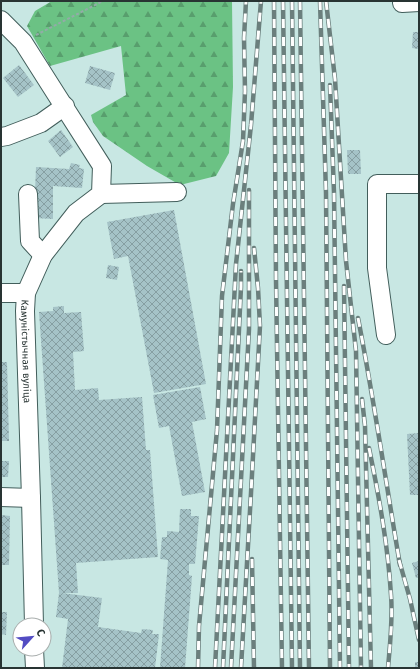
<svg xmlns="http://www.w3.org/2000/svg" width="420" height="669" font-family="'Fira Sans',sans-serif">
<defs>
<pattern id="forest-firs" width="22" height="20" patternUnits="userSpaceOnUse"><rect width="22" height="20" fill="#6bc284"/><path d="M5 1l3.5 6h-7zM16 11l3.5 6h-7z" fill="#589e6d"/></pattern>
<pattern id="building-cross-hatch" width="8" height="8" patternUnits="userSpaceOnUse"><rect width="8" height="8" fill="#a5c3c7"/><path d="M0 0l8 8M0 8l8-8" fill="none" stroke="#869fa2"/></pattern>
</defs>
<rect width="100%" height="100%" fill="#c8e7e3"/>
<!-- forest -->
<path fill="url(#forest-firs)" d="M52,1H232L233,87L229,153L216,176L180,185L147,166L103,136L93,122L91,115L126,95L121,46L50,66L27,26L35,11Z"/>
<!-- building -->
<g fill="url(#building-cross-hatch)">
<path d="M413,32H419V49L412,48Z"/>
<path d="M19,65L34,85L18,97L3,78Z"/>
<path d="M90,66L115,73L110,90L85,83Z"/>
<path d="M61,130L73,147L60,157L48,141Z"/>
<path d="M347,150H360L361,174H348Z"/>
<path d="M71,163L80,165L79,168L84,169L82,188L53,186V219L34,218L36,167L69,169Z"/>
<path d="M174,210L206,384L154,393L128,256L114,259L107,222Z"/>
<path d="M108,265L119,267L117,280L106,278Z"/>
<path d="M64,306V313L81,312L84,351L73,352L75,390L98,388L99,400L142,397L146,450H150L158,557L76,563L78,593H62L102,598L98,627L141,633L142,629L153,630L152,634H159L155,668H62L68,619L56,617L59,593L39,312L53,311V307Z"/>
<path d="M1,362H7L9,441H1Z"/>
<path d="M200,387L206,419L192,422L205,492L182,496L169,426L159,428L153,395Z"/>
<path d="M419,433V495H410L407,434Z"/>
<path d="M1,461H9L8,477H1Z"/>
<path d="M180,509H191V516H199L195,564H189V575L192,576L185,668H160L168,560L160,559L162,537H167V531L179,532Z"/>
<path d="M1,515L10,516L9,565H1Z"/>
<path d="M419,561V577L416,578L412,563Z"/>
<path d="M1,612H7L6,635L1,634Z"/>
<rect x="415" y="662" width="4" height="6"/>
</g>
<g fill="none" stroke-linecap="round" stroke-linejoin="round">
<defs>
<g id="minor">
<path d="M402,3L419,2"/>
<path id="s1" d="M1,20L23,42L56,94L102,166L101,194L76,213L43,255L26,293L25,311L31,498L34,625"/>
<path d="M1,137L7,136L41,123L65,106"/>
<path d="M28,194L30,241L43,255"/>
<path d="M101,194L177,192"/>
<path d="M1,293H26"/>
<path d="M386,335L377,268V184H419"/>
<path d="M1,497L31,498"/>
<path d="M34,649L35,668"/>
</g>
</defs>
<!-- minor casing -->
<use href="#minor" stroke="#425e5b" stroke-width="20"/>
<!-- path -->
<path stroke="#93aba8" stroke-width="2" stroke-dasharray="3 2" stroke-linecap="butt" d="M36,35L103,1"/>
<!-- minor -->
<use href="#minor" stroke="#fff" stroke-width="18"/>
<defs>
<g id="rail">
<path d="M274,1L276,280L282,668"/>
<path d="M283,1L292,668"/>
<path d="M292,1L300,668"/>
<path d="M300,1L309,668"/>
<path d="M320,1L326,193L330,668"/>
<path d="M326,1L335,79L346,261L356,351L361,668"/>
<path d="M330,85L334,193L340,668"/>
<path d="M344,286L349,668"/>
<path d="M358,318C374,400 386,483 400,565"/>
<path d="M362,399L365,426L371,668"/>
<path d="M369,448C379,497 388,545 391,595C393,619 390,644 388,668"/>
<path d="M252,559L254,668"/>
<path d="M399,560L410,599L419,640"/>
<path d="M198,668L199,626L217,430L222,296L233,204L243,141L245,91L244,38L246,1"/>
<path d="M215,668L236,264L251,125L261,1"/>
<path d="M223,668L241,287V271"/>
<path d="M231,668L249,329V190"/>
<path d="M241,668L251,493L260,326L258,288L254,248"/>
</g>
</defs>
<!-- rail casing -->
<use href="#rail" stroke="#6b7f7d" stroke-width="4.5"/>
<!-- rail -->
<use href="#rail" stroke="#fff" stroke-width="3" stroke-dasharray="9" stroke-linecap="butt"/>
</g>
<g text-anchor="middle" stroke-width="3" stroke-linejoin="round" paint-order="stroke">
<!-- street labels -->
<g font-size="10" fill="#283433" stroke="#fff">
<text dy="4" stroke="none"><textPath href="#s1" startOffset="391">Камуністычная вуліца</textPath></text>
</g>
</g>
<!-- border -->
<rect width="420" height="669" fill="none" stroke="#283433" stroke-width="4"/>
<!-- north arrow -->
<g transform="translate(32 637) rotate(63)"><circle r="19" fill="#ffffff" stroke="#a9aead"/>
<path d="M0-3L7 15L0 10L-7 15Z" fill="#524cc3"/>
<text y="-6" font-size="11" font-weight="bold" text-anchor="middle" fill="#283433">С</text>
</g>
</svg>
